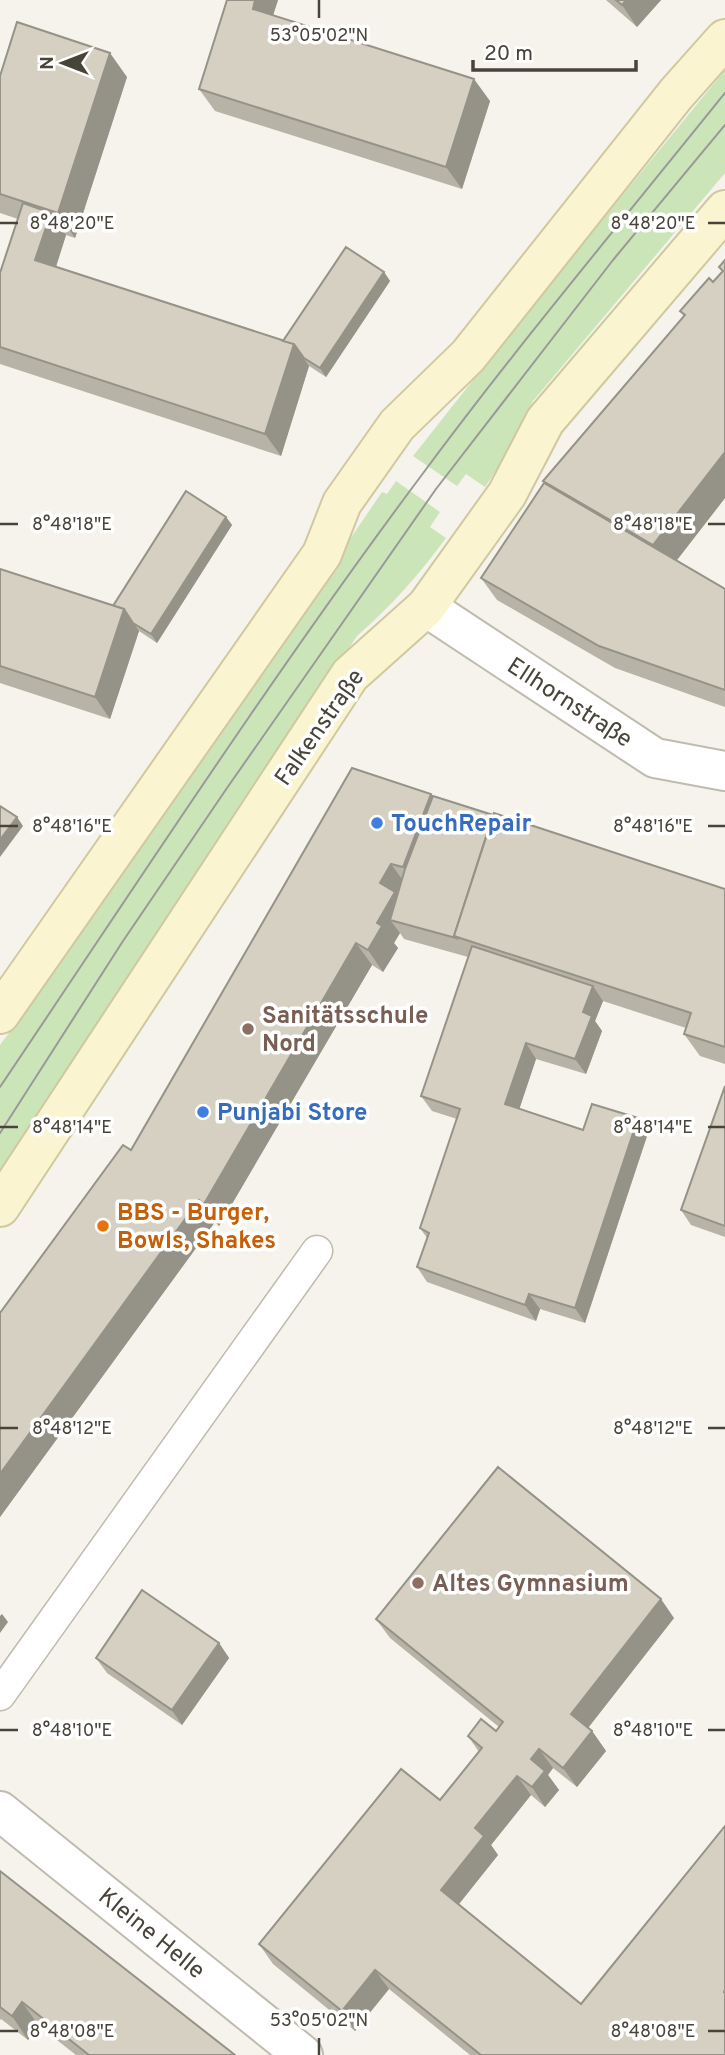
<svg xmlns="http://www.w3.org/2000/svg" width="725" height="2055" font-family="Overpass,sans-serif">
<rect width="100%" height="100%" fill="#f5f3ec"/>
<!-- green -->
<g fill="#cce5b8">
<path d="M725,70V173L533,401C517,429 504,461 485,487L466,474L457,486L413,456L530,308Z"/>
<path d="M396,481L440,512L430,527L446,538C419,575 392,605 357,636L0,1169V1045L61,963L382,492L387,494Z"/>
</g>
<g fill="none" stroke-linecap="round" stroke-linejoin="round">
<defs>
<path id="lane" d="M0,1695L317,1251"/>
<g id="street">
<path d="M426,607L655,758L725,771"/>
<path d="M0,1811L303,2055"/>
</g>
<g id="secondary">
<path d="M0,1014L322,554L342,503L397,425L468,356L676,94L725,39"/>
<path d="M0,1207L350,675L426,607L507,494L545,421L725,210"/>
</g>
</defs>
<!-- lane casing -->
<use href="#lane" stroke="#bfbbaf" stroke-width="33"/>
<!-- street casing -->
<use href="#street" stroke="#bfbbaf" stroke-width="42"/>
<!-- secondary casing -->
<use href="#secondary" stroke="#d0c89f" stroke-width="42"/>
<!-- lane -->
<use href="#lane" stroke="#fff" stroke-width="30"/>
<!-- street -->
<use href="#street" stroke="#fff" stroke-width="38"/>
<!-- secondary -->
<use href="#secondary" stroke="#fbf4d0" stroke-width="38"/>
<!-- tram -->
<g stroke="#999" stroke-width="2">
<path d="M0,1087C138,882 273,674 421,476C518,345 623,220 725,93"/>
<path d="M0,1133L123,941L227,788L436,489L613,260L725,125"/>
</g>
</g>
<!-- wall -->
<g fill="#b7b3a7">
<path d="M227,0H278L273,15L490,101L462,189L215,111L199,89Z"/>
<path d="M606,0H661L637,27Z"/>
<path d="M0,76L127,77L75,238L66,235L56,267L283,341L384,272L390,281L326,377L309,366L281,456L0,364V273L18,219L0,213Z"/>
<path d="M725,260V498L677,560L725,589V707L615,668L497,600L481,578L544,483L543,481L684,316L680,311L713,282L722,272L719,267Z"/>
<path d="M226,517L232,525L157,643L139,631L110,719L0,683V569L113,606Z"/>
<path d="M433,796L725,889V1064L700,1056L684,1034L686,1028L603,1001L595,1021L602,1031L586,1074L536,1059L519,1109L583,1130L648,1133L585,1323L540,1309L536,1321L427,1282L417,1267L427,1238L420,1228L457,1119L432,1111L421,1096L468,957L404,939L400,933L394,943L398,948L383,972L372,965L219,1226L215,1222L0,1517V1313L131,1150Z"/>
<path d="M725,1086V1237L691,1225L681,1210Z"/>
<path d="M674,1618L588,1728L592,1731L606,1751L577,1787L553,1768L548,1775L559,1790L545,1807L531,1795L491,1845L498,1855L459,1904L581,2004L725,2055H470L389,1989L355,2031L273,1964L259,1944L440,1800L479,1752L468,1736L496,1731L499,1727L390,1638L376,1619Z"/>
<path d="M219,1643L229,1658L182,1725L107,1673L96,1658Z"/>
<path d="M0,1871L235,2055H76L39,2026L28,2040L1,2019L0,2020Z"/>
</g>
<!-- shaded-wall -->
<g fill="#959288">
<path d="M255,0H278L268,31L253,9Z"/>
<path d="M626,0H661L637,27L622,5Z"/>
<path d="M110,53L127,77L75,238L58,213Z"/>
<path d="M474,79L490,101L462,189L446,167Z"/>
<path d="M51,213L66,235L51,282L35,260Z"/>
<path d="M384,272L390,281L326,377L320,368Z"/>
<path d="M294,344L309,366L281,456L265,434Z"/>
<path d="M725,452V498L670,569L653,545Z"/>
<path d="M226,517L232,525L157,643L151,634Z"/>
<path d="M124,609L139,631L110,719L95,697Z"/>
<path d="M431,794L446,816L418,889L403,867Z"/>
<path d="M17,817L23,826L0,857V840Z"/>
<path d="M391,864L407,886L390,920L400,933L394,943L398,948L383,972L368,950L377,923L380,883Z"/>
<path d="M356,943L372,965L219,1226L204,1204Z"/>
<path d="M593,986L603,1001L595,1021L602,1031L586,1074L575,1059L583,1012Z"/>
<path d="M526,1043L536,1059L516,1119L505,1104Z"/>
<path d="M638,1118L648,1133L585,1323L575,1308Z"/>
<path d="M199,1200L215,1222L0,1517V1474Z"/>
<path d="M529,1294L540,1309L536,1321L525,1305Z"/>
<path d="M661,1599L674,1618L584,1733L571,1714Z"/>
<path d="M2,1614L8,1622L0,1633V1616Z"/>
<path d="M219,1643L229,1658L182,1725L172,1710Z"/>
<path d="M592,1731L606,1751L577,1787L563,1768Z"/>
<path d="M539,1749L553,1768L548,1775L559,1790L545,1807L532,1787L531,1759Z"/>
<path d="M517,1776L531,1795L491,1845L498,1855L455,1909L441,1890L475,1828Z"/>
<path d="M375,1970L389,1989L355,2031L342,2011Z"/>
<path d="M22,2002L39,2026L28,2040L12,2016Z"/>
</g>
<!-- building -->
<g fill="#d5d0c2" stroke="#959288" stroke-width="2">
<path d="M227,0H255L253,9L474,79L446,167L199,89Z"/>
<path d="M616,0H626L622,5Z"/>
<path d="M17,22L110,53L58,213L0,194V76Z"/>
<path d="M23,203L51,213L35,260L294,344L265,434L0,347V273Z"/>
<path d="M346,247L384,272L320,368L304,358L294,344L283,341Z"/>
<path d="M725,260V452L653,545L543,481L685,315L680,311L709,278L713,282L723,271L719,267Z"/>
<path d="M544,483L725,589V690L599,646L481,578Z"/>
<path d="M186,491L226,517L151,634L133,623L124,609L113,606Z"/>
<path d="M0,569L124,609L95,697L0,666Z"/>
<path d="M352,768L431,794L403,867L391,864L380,883L395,892L377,923L382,926L368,950L356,943L204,1204L199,1200L0,1474V1313L123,1145L131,1150Z"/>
<path d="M433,796L493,815L454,936L456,938L390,920L405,869Z"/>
<path d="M0,806L17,817L0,840Z"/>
<path d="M494,813L725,889V1047L684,1034L691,1013L454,936Z"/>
<path d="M472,946L593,986L583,1012L592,1016L575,1059L526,1043L505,1104L583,1130L592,1104L638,1118L575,1308L529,1294L525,1305L417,1267L429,1233L420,1228L460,1109L421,1096Z"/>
<path d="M725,1086V1226L681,1210Z"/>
<path d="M498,1467L661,1599L571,1714L592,1731L563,1768L539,1749L531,1759L545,1771L532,1787L517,1776L475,1828L484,1836L441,1890L581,2004L725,1826V1990L724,1992L725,1993V2055H481L375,1970L342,2011L259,1944L401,1769L440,1800L482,1748L468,1736L481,1719L496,1731L503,1722L376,1619Z"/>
<path d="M142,1590L219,1643L172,1710L96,1658Z"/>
<path d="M0,1871L235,2055H89L22,2002L12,2016L0,2007Z"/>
</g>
<!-- ticks -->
<path fill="none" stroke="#48443a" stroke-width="2.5" d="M319,0V18M0,223H18M708,223H725M0,524H18M708,524H725M0,826H18M708,826H725M0,1127H18M708,1127H725M0,1428H18M708,1428H725M0,1730H18M708,1730H725M0,2031H18M708,2031H725M319,2038V2055"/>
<!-- markers -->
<g fill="#3f7fe0" stroke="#fff" stroke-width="2.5">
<circle cx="377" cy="823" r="7"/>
<circle cx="203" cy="1112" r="7"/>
</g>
<g fill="#8d6e63" stroke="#fff" stroke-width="2.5">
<circle cx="248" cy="1029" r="7"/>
<circle cx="418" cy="1583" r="7"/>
</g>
<circle fill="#e8710a" stroke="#fff" stroke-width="2.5" cx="103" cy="1226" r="7"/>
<g text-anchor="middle" stroke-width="7" stroke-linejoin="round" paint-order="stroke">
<!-- street labels -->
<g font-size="24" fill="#48443a" stroke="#fff">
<text transform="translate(570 702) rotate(33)" y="8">Ellhornstraße</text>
<text transform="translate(319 727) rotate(-55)" y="8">Falkenstraße</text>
<text transform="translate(152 1933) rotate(39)" y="8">Kleine Helle</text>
</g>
<!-- shop labels -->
<g font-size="24" font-weight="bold" fill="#366cbe" stroke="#fff" text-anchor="start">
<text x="391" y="831">TouchRepair</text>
<text x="217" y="1120">Punjabi Store</text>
</g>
<!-- education labels -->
<g font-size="24" font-weight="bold" fill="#785e54" stroke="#fff" text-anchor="start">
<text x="262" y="1023">Sanitätsschule<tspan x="262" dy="28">Nord</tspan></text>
<text x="432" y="1591">Altes Gymnasium</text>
</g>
<!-- food labels -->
<g font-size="24" font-weight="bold" fill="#c56008" stroke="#fff" text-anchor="start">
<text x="117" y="1220">BBS - Burger,<tspan x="117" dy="28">Bowls, Shakes</tspan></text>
</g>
</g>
<g font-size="18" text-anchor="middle" fill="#48443a" stroke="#fff" stroke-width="7" stroke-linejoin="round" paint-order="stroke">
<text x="319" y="41">53°05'02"N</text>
<text x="653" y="229">8°48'20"E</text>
<text x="72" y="229">8°48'20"E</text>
<text x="653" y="530">8°48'18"E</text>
<text x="72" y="530">8°48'18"E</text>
<text x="653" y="832">8°48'16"E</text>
<text x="72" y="832">8°48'16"E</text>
<text x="653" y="1133">8°48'14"E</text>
<text x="72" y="1133">8°48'14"E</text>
<text x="653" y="1434">8°48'12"E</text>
<text x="72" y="1434">8°48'12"E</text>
<text x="653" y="1736">8°48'10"E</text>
<text x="72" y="1736">8°48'10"E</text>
<text x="319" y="2026">53°05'02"N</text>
<text x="72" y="2037">8°48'08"E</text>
<text x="653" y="2037">8°48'08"E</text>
</g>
<!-- north arrow -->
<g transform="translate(63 63) rotate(270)" stroke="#ffffff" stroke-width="5" paint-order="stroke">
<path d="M0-5L12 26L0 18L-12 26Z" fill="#48443a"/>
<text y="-10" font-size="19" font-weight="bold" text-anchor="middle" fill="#48443a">N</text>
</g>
<!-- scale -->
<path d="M473 60v10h163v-10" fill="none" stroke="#48443a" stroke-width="3.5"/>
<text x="484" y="60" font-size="21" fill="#48443a" stroke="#ffffff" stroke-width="5" paint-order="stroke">20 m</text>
</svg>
